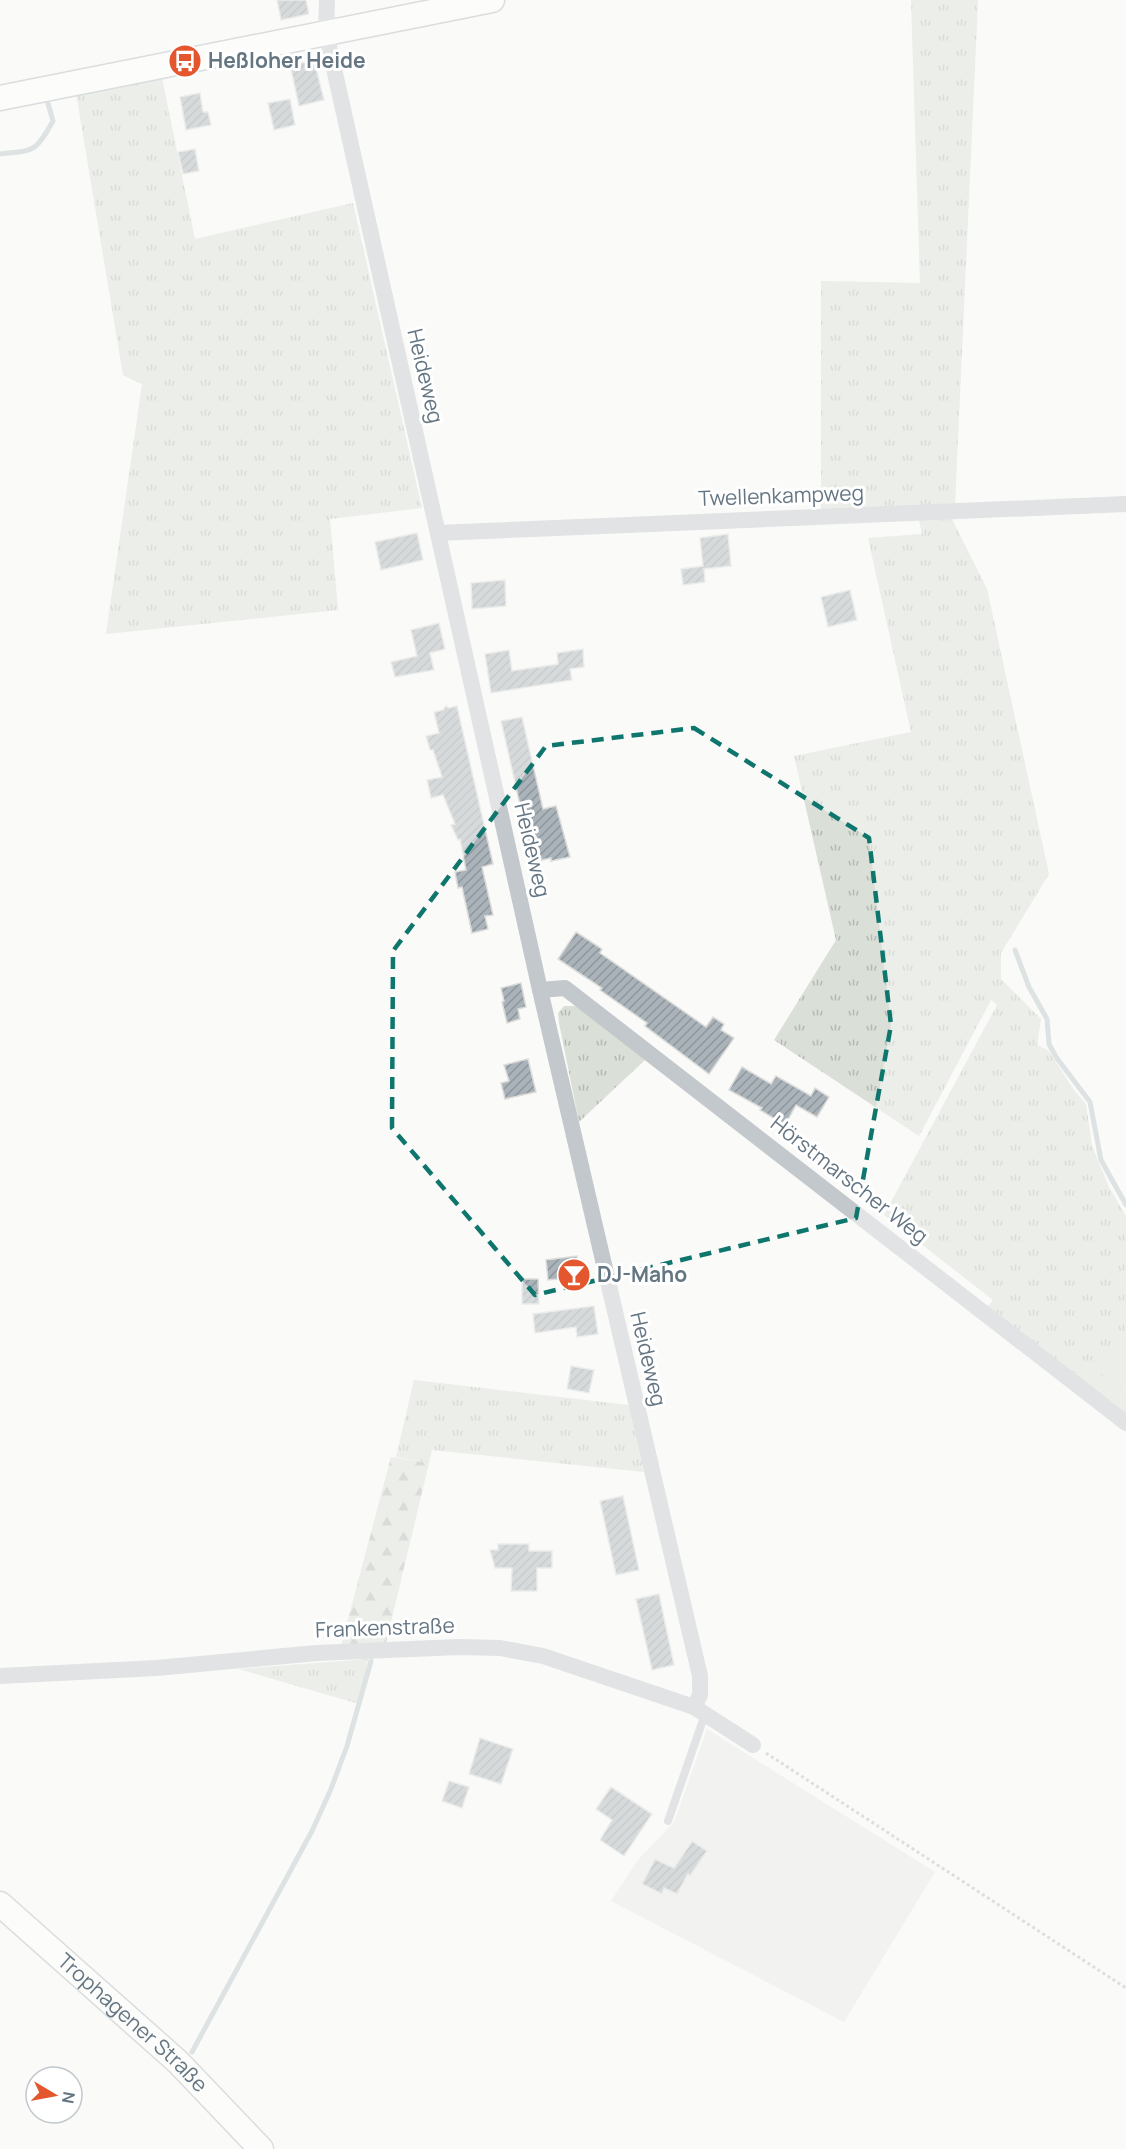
<svg xmlns="http://www.w3.org/2000/svg" width="1126" height="2149" font-family="Manrope,sans-serif">
<defs>
<pattern id="grass-tufts" width="24" height="20" patternUnits="userSpaceOnUse" patternTransform="scale(1.5)"><rect width="24" height="20" fill="#dadfd7"/><path d="M3 7l-1-3M5 7V3M7 7l1-3M15 17l-1-3M17 17v-4M19 17l1-3" fill="none" stroke="#b4b9b4"/></pattern>
<pattern id="forest-firs" width="22" height="20" patternUnits="userSpaceOnUse" patternTransform="scale(1.5)"><rect width="22" height="20" fill="#dadfd7"/><path d="M5 1l3.5 6h-7zM16 11l3.5 6h-7z" fill="#b4b9b4"/></pattern>
<pattern id="building-hatch" width="6" height="6" patternUnits="userSpaceOnUse" patternTransform="scale(1.5)"><rect width="6" height="6" fill="#aab3b9"/><path d="M-1 1l2-2M0 6l6-6M5 7l2-2" fill="none" stroke="#8e969c"/></pattern>
</defs>
<rect width="100%" height="100%" fill="#fafaf8"/>
<!-- built -->
<path fill="#e8e9e9" d="M707,1729L935,1872L844,2022L611,1901L638,1860L674,1822Z"/>
<!-- grass -->
<g fill="url(#grass-tufts)">
<path d="M911,0H978L955,505L821,513V281L920,283Z"/>
<path d="M162,78L195,239L353,203L422,508L330,519L338,610L106,634L142,384L123,375L76,93Z"/>
<path d="M952,519L987,589L1049,874L1001,953V979L1041,1019L1037,1045L1048,1050L1074,1090L1086,1104L1092,1146L1109,1187L1126,1216V1416L987,1308L993,1300L884,1215L997,1005L991,1000L919,1136L774,1040L836,940L794,756L911,732L868,538L922,534L919,520Z"/>
<path d="M564,1006H578L645,1060L579,1122L559,1023L558,1013Z"/>
<path d="M414,1380L629,1405L644,1472L432,1450L429,1463L396,1457Z"/>
<path d="M368,1659L359,1704L239,1669Z"/>
</g>
<!-- forest -->
<path fill="url(#forest-firs)" d="M391,1457L429,1463L386,1643L341,1646Z"/>
<!-- pitch -->
<path fill="#dadfd7" d="M1123,1341L1126,1343V1395L1097,1370Z"/>
<g fill="none" stroke-linecap="round" stroke-linejoin="round">
<!-- stream -->
<g stroke="#bbc7cb" stroke-width="5">
<path d="M0,154C35,150 35,153 53,121L47,100"/>
<path d="M1015,950L1029,987L1047,1019L1049,1044L1056,1057L1090,1102L1101,1160L1126,1205"/>
<path d="M192,2052L312,1831L331,1789L347,1746L371,1661"/>
</g>
</g>
<!-- building -->
<g fill="url(#building-hatch)" stroke="#dcdcda" stroke-width="1.5">
<path d="M277,0H306L309,14L281,20Z"/>
<path d="M314,60L324,100L299,106L290,65Z"/>
<path d="M200,93L203,112H208L211,125L186,130L180,97Z"/>
<path d="M290,99L295,125L274,130L268,103Z"/>
<path d="M195,149L199,171L183,174L178,152Z"/>
<path d="M417,533L423,560L381,570L375,542Z"/>
<path d="M728,534L731,566L704,569L705,582L683,585L681,569L703,566L700,538Z"/>
<path d="M505,580L506,606L472,609L471,583Z"/>
<path d="M850,590L857,620L828,627L821,597Z"/>
<path d="M439,623L445,649L430,653L434,670L395,677L391,662L417,656L411,630Z"/>
<path d="M583,649L584,667L570,669L572,680L491,693L485,654L509,650L512,671L558,664L557,653Z"/>
<path d="M446,706L449,708L457,706L493,864L482,867L493,915L485,916L488,929L472,933L462,887L458,888L455,872L466,870L460,839L458,840L451,825L455,824L443,795L431,798L427,780L442,777L433,750H430L426,736L439,733L434,712L443,710Z"/>
<path d="M522,717L543,809L556,806L570,857L551,861V858L533,862L501,721Z"/>
<path d="M576,932L602,949L600,953L706,1027L713,1017L724,1024L721,1030L734,1038L709,1074L645,1026L647,1023L600,990L602,988L558,959Z"/>
<path d="M521,983L526,1007L518,1009L520,1019L507,1023L502,1002L504,1001L501,988Z"/>
<path d="M528,1059L536,1092L505,1099L501,1083L509,1081L504,1065Z"/>
<path d="M742,1067L771,1084L776,1076L811,1096L815,1088L829,1097L817,1117L796,1105L785,1125L760,1110L762,1108L729,1090Z"/>
<path d="M577,1256L580,1277L548,1280L546,1260Z"/>
<path d="M522,1279H538L539,1304H522Z"/>
<path d="M594,1306L598,1334L577,1337L576,1327L535,1333L533,1314Z"/>
<path d="M571,1366L594,1370L589,1393L567,1389Z"/>
<path d="M623,1496L639,1570L616,1575L600,1501Z"/>
<path d="M498,1544H529V1551H552V1568H537V1591H511L512,1568H495L490,1550H498Z"/>
<path d="M659,1594L674,1665L652,1670L636,1599Z"/>
<path d="M480,1738L513,1749L501,1784L469,1774Z"/>
<path d="M449,1781L469,1787L462,1808L442,1801Z"/>
<path d="M611,1787L652,1814L624,1856L600,1840L612,1820L596,1809Z"/>
<path d="M692,1841L707,1851L690,1876L688,1874L677,1894L664,1888L662,1894L642,1884L655,1859L674,1868Z"/>
</g>
<g fill="none" stroke-linecap="round" stroke-linejoin="round">
<defs>
<g id="secondary">
<path d="M0,98L492,0"/>
<path id="s1" d="M0,1904L178,2062L261,2149"/>
</g>
</defs>
<!-- secondary casing -->
<use href="#secondary" stroke="#b3babf" stroke-width="27"/>
<!-- path -->
<path stroke="#bbbfc2" stroke-width="3" stroke-dasharray="3 3" stroke-linecap="butt" d="M766,1753L1126,1988"/>
<!-- lane -->
<path stroke="#c3c8cc" stroke-width="8" d="M668,1821L705,1714"/>
<!-- street -->
<g stroke="#c3c8cc" stroke-width="16">
<path d="M327,0L326,33L540,990L700,1676V1695L694,1707"/>
<path d="M438,533L1126,504"/>
<path d="M540,990L565,988L1126,1423"/>
<path d="M0,1676L157,1668L317,1653L459,1647L500,1648L543,1656L694,1707L753,1745"/>
</g>
<!-- secondary -->
<use href="#secondary" stroke="#fff" stroke-width="24"/>
</g>
<!-- marked area -->
<path d="M0 0H1126V2149H0ZM694,728L869,838L891,1025L856,1218L535,1295L392,1128L393,951L546,746Z" fill="#fafaf8" fill-opacity=".55" fill-rule="evenodd"/>
<path fill="none" stroke="#0f766e" stroke-width="4.5" stroke-dasharray="12 8" stroke-linejoin="round" d="M694,728L869,838L891,1025L856,1218L535,1295L392,1128L393,951L546,746Z"/>
<!-- icons -->
<defs>
<symbol id="bus-disc" viewBox="-11 -11 22 22"><circle r="9.5" fill="#e4572e" stroke="#fff"/><path d="M-5-6H5V4H4V6H2V4H-2V6H-4V4H-5ZM-3.5-4V0h7V-4ZM-3.5 1.2v1.5H-2V1.2ZM2 1.2v1.5H3.5V1.2Z" fill="#fff"/></symbol>
<symbol id="bar-disc" viewBox="-11 -11 22 22"><circle r="9.5" fill="#e4572e" stroke="#fff"/><path d="M-6-5H6L.8 .8V4.5H3.5V6h-7V4.5H-.8V.8Z" fill="#fff"/></symbol>
</defs>
<g fill-rule="evenodd">
<use href="#bus-disc" x="166" y="42" width="38" height="38"/>
<use href="#bar-disc" x="555" y="1256" width="38" height="38"/>
</g>
<g text-anchor="middle" stroke-width="6" stroke-linejoin="round" paint-order="stroke">
<!-- poi labels -->
<g font-size="21" font-weight="bold" fill="#657683" stroke="#fff" text-anchor="start">
<text x="208" y="68">Heßloher Heide</text>
<text x="597" y="1282">DJ-Maho</text>
</g>
<!-- street labels -->
<g font-size="21" fill="#657683" stroke="#fff">
<text transform="translate(425 376) rotate(77)" y="7">Heideweg</text>
<text transform="translate(781 496) rotate(-2)" y="7">Twellenkampweg</text>
<text transform="translate(532 850) rotate(77)" y="7">Heideweg</text>
<text transform="translate(849 1180) rotate(38)" y="7">Hörstmarscher Weg</text>
<text transform="translate(648 1359) rotate(77)" y="7">Heideweg</text>
<text transform="translate(385 1628) rotate(-2)" y="7">Frankenstraße</text>
<text dy="7" stroke="none"><textPath href="#s1" startOffset="178">Trophagener Straße</textPath></text>
</g>
</g>
<!-- north arrow -->
<g transform="translate(54 2095) rotate(100)"><circle r="28" fill="#ffffff" stroke="#c1c8cd" stroke-width="1.5"/>
<path d="M0-4.5L10 22L0 15L-10 22Z" fill="#e4572e"/>
<text y="-9" font-size="16" font-weight="bold" text-anchor="middle" fill="#657683">N</text>
</g>
</svg>
